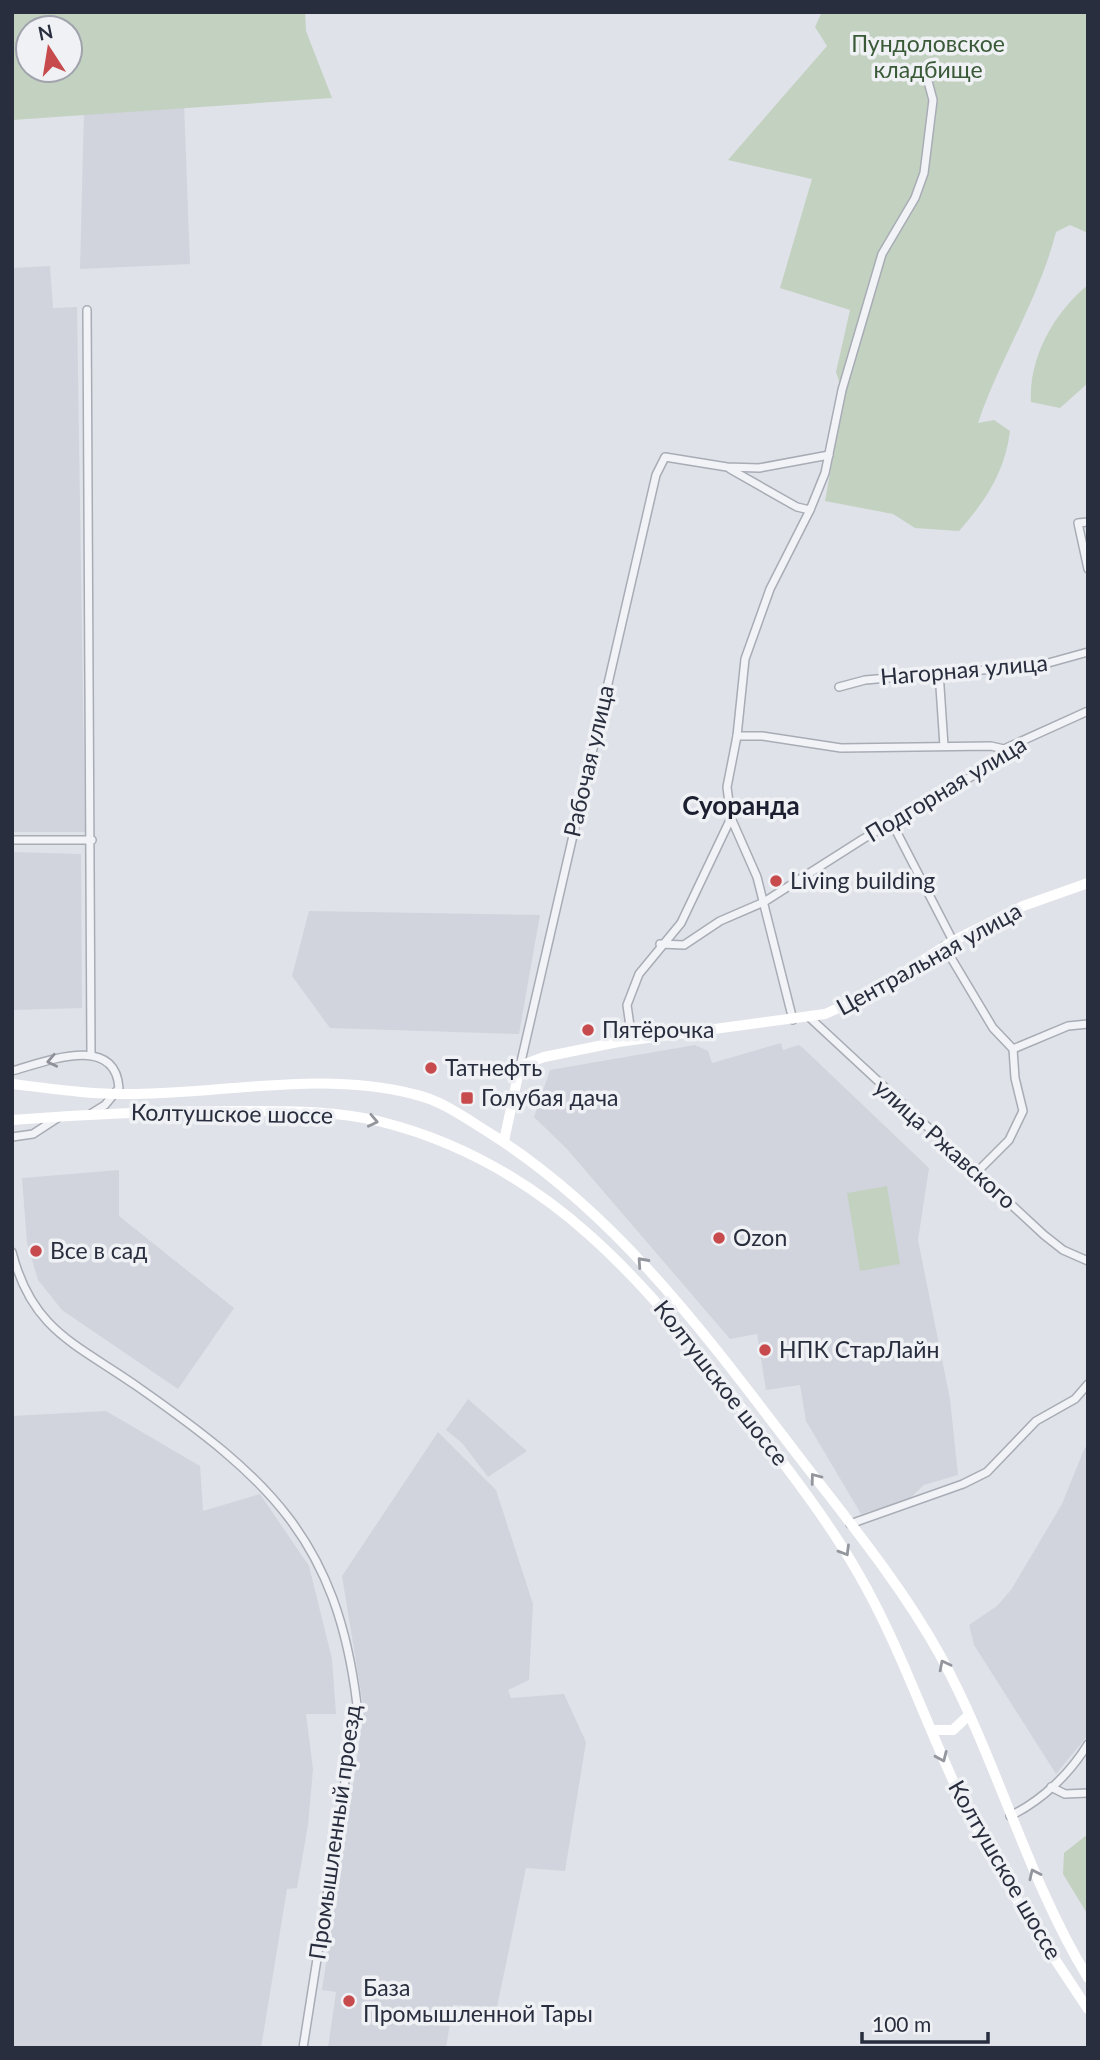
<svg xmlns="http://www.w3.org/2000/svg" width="1100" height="2060" font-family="Lato,sans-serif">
<rect width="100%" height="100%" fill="#dfe2e8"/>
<!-- built -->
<g fill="#d1d4dd">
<path d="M184,103L190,264L80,269L84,111Z"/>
<path d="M50,266L53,308L77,307L85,832H12V268Z"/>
<path d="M12,852L81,854L82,1008L12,1010Z"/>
<path d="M309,911L540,915L519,1034L330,1028L292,976Z"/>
<path d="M781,1043L783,1050L799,1045L803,1048L929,1168L918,1240L950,1399L958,1475L924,1485L908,1500L861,1514L806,1421L800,1385L766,1390L757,1334L730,1339L567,1149L534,1117L550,1070L695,1045L708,1051L712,1063Z"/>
<path d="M119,1170V1216L234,1308L178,1389L62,1310L38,1280L27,1243L22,1178Z"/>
<path d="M468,1399L527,1451L488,1477L462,1443L446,1430Z"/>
<path d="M106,1411L200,1466L203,1511L260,1494L309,1566L332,1659L336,1714H306L313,1769L308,1825L297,1888L287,1889L261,2048H12V1416Z"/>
<path d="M438,1432L496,1490L533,1604L529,1680L508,1690L511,1698L564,1694L586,1742L565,1871L526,1868L497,2007L453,2005L446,2048H328L336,1992L322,1990L364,1711L342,1576Z"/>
<path d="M1085,1447L1088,1449V1735L1056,1774L974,1645L969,1625L997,1606L1011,1590L1062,1504Z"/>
</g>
<!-- green -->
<g fill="#c3d1c1" fill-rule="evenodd">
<path d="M12,12H305L306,31L332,98L12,120ZM70,28V70H28V28Z"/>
<path d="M822,12H1088V233L1070,225L1056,232C1039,299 1000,358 978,423L994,420L1010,431C1005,472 986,500 959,531L915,528L893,514L825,501L844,396L836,372L850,310L780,288L812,179L728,160L827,46L815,27Z"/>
<path d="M1088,285V383L1060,408L1031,402C1028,359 1054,312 1088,285Z"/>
<path d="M887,1186L900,1264L860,1271L847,1193Z"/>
<path d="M1088,1834V1915L1063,1874L1064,1853Z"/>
</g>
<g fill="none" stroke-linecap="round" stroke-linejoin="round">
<defs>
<g id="street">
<path d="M87,310L91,1053"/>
<path d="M730,469L797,507L810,510"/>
<path d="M1088,522L1078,523L1088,569"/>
<path d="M939,672L944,746"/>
<path d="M839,687L865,680L1041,665L1088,652"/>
<path d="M737,736H762L841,748L991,746L1004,749"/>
<path d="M731,818L757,877L793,1020"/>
<path d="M892,823L953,941"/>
<path d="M12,840H92"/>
<path d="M660,944L684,945L720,921L764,902L863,839L995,763L1004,749L1088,711"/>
<path d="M944,946L993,1028L1013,1049L1015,1078L1023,1111L1009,1140L978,1171"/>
<path d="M809,1017L1044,1235L1063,1250L1088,1261"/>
<path d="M632,1040L627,1005L639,974L681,923L731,818L727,787L737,736L745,659L770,589L810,510L825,473L842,390L882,254L915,198L924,173L933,100L926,74"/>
<path d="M1013,1049L1068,1026L1088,1024"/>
<path d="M520,1066L656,475L665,457L727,467L759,468L829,455"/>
<path d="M12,1071C45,1062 115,1033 119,1088L105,1105L92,1113"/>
<path d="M12,1137L33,1134L59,1117"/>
<path d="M12,1252C32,1331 77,1344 138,1387C268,1478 337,1539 357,1705L303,2048"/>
<path d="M850,1524L963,1484L987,1472L1036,1421L1075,1399L1088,1384"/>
<path d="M1051,1787L1065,1794L1088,1793"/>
<path d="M1010,1816C1041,1801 1069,1775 1088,1744"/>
</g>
</defs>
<!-- street casing -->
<use href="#street" stroke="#a8acb5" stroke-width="10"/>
<!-- street -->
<use href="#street" stroke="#f2f3f6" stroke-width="7"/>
<!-- secondary -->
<g stroke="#fff" stroke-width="10">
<path d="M12,1084C53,1089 94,1095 135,1094C227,1093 323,1071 413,1094C441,1100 464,1117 488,1132C616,1212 706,1335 796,1453C846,1518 900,1583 940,1655C997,1759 1026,1876 1088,1978"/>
<path d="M12,1120C87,1114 161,1111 236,1111C285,1111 334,1110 382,1122C549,1164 648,1285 747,1415C786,1467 826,1517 858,1573C901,1647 927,1728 964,1804C999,1876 1044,1943 1088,2009"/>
<path d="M504,1141L520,1066L544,1057L618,1042L825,1014L872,993L953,941L1023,906L1088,883"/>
<path d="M931,1730H953L969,1715"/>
</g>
</g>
<!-- one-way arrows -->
<defs><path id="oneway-chevron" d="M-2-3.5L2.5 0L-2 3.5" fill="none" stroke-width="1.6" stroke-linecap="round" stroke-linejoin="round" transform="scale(1.75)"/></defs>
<use stroke="#8e909a" href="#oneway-chevron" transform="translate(52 1061) rotate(168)"/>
<g stroke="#94969e">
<use href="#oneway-chevron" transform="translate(373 1121) rotate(12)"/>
<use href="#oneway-chevron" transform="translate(642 1262) rotate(-132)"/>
<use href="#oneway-chevron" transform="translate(815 1478) rotate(-127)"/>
<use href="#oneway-chevron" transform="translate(845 1551) rotate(59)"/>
<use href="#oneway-chevron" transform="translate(944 1665) rotate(-117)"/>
<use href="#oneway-chevron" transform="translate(942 1757) rotate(66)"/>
<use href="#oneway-chevron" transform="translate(1034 1874) rotate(-115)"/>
</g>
<!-- markers -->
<g fill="#c74a4d" stroke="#eff1f5" stroke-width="2.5">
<circle cx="776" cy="881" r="7"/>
<circle cx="588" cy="1030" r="7"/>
<circle cx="431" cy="1068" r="7"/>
<rect x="460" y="1091" width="14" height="14" rx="3.5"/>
<circle cx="719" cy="1238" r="7"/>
<circle cx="36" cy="1251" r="7"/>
<circle cx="765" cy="1350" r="7"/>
<circle cx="349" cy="2001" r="7"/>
</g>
<g text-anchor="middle" stroke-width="7" stroke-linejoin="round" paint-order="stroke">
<!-- park labels -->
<g font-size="23" fill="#395937" stroke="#eff1f5">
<text x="928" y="52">Пундоловское<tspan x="928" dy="26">кладбище</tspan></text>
</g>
<!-- street labels -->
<g font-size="23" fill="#292e3e" stroke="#eff1f5">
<text transform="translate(964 670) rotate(-5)" y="8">Нагорная улица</text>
<text transform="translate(589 761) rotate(-77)" y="8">Рабочая улица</text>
<text transform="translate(946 789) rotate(-31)" y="8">Подгорная улица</text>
<text transform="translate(929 959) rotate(-29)" y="8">Центральная улица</text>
<text transform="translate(232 1114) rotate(1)" y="8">Колтушское шоссе</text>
<text transform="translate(945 1144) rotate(42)" y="8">улица Ржавского</text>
<text transform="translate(721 1383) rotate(52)" y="8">Колтушское шоссе</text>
<text transform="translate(335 1832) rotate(-82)" y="8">Промышленный проезд</text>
<text transform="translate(1005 1870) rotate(60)" y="8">Колтушское шоссе</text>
</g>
<!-- poi labels -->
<g font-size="23" fill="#292e3e" stroke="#eff1f5" text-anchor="start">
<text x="790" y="889">Living building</text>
<text x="602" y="1038">Пятёрочка</text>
<text x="445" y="1076">Татнефть</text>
<text x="481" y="1106">Голубая дача</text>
<text x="733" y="1246">Ozon</text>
<text x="50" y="1259">Все в сад</text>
<text x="779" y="1358">НПК СтарЛайн</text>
<text x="363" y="1996">База<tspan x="363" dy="26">Промышленной Тары</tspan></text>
</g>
<!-- quarter labels -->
<g font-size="26" font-weight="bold" fill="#1b1f2f" stroke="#eff1f5">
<text x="741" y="815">Суоранда</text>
</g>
</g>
<!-- border -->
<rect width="1100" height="2060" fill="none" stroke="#292e3e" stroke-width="28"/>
<!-- north arrow -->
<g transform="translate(49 49) rotate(348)"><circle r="33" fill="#eff1f5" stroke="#a0a3ac" stroke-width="2"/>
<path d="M0-5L12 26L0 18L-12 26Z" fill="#c74a4d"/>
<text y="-10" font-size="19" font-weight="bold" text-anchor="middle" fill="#292e3e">N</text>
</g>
<!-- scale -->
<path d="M862 2032v10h126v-10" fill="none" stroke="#292e3e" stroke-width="3.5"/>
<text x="872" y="2032" font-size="21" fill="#292e3e" stroke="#eff1f5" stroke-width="5" paint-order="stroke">100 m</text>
</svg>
